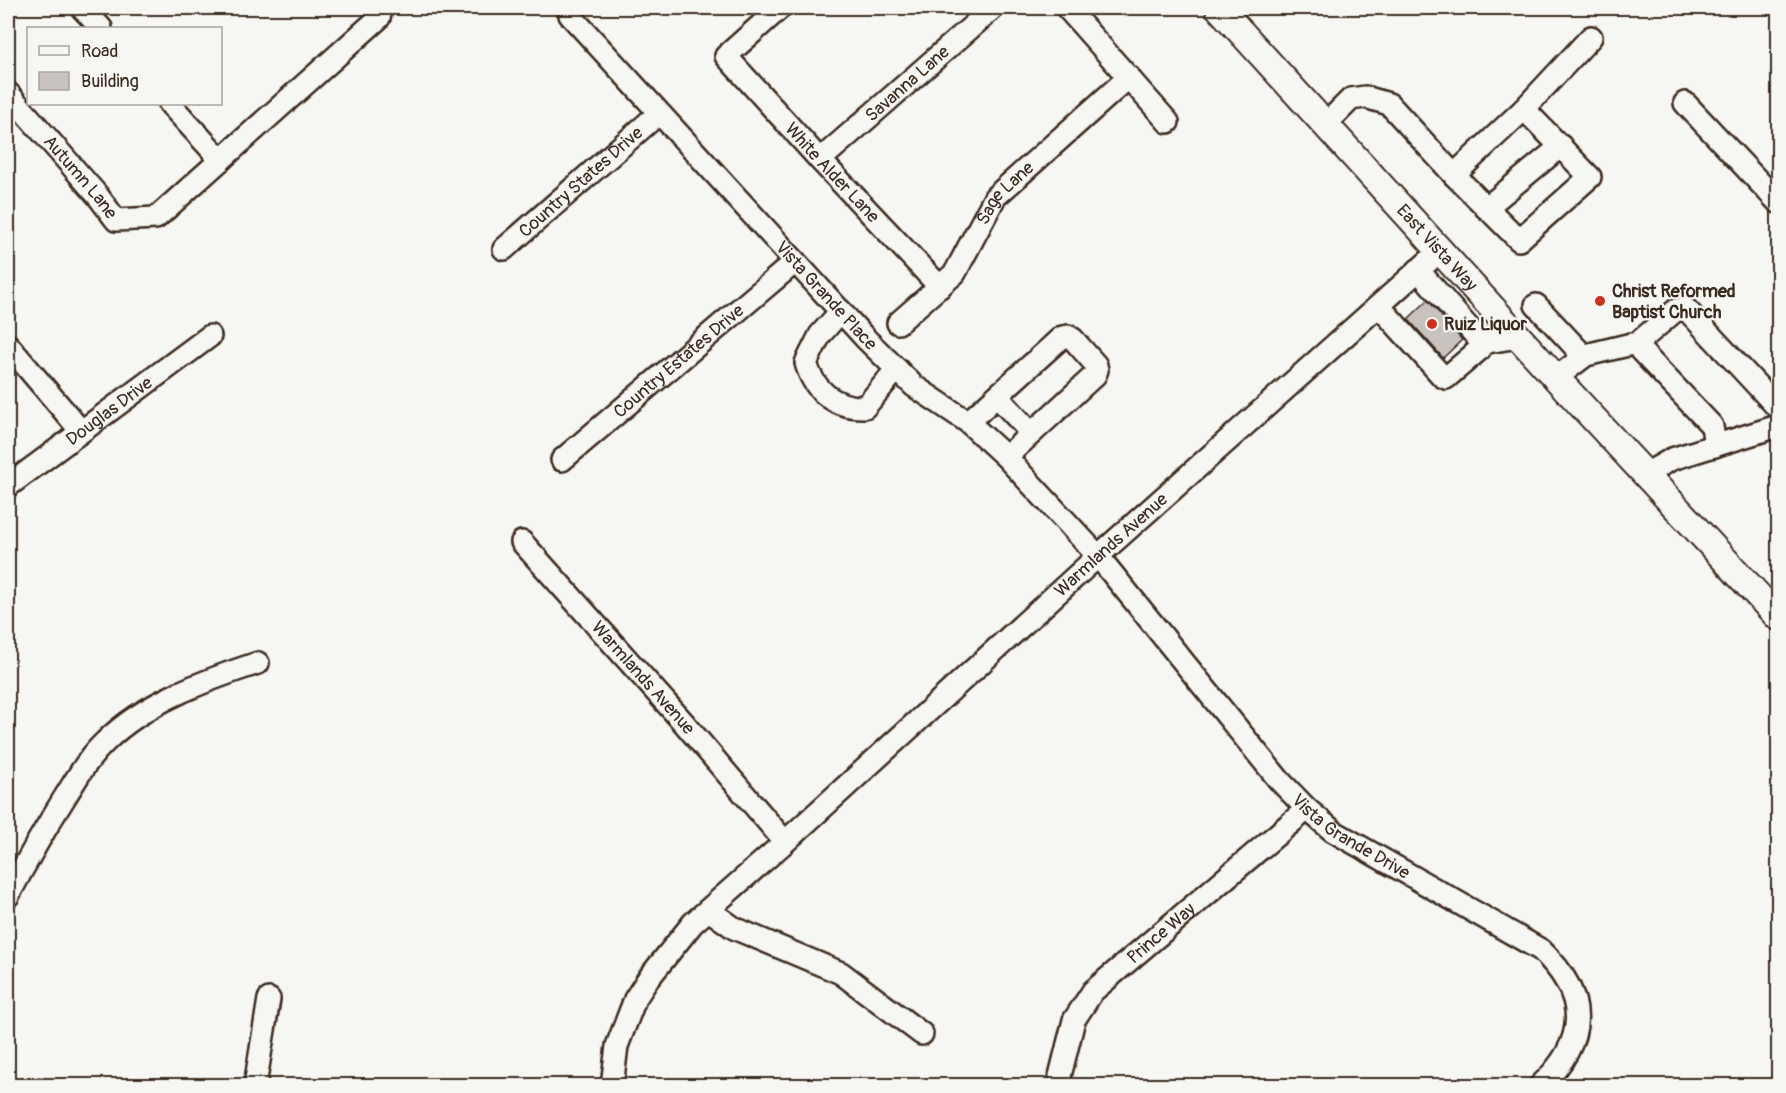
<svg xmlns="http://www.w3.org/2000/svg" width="1786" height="1093" font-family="Pangolin,sans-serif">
<rect width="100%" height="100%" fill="#f6f6f2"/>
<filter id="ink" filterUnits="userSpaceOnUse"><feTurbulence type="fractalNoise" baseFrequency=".0167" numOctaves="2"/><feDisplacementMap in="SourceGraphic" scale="12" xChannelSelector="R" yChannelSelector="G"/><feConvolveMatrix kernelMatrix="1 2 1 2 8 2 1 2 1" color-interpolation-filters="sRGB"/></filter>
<g filter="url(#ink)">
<!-- building -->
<path fill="#c8c3be" stroke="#3b2a1e" stroke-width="1.5" d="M1428,300L1462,340L1443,358L1408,319Z"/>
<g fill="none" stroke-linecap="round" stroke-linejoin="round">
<defs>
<g id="minor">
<path d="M82,8L101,28"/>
<path id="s1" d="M780,8L726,56L820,160L940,287"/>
<path d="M1067,8L1168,122"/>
<path id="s2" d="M570,15L866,339L914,386L968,422L1006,457L1098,556L1279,780L1307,809L1333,831L1541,950C1589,996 1588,1041 1540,1086"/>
<path id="s3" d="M8,93L98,196L116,220L156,218L379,18L381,8"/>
<path d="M1685,103L1778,202"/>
<path d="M170,104L221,160"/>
<path d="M1326,124L1351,99L1365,97L1389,104L1454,175L1519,240L1590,177L1524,109"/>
<path id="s4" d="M820,160L993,8"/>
<path d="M1454,175L1524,109L1591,37"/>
<path d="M1486,208L1561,146"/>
<path id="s5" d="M504,249L658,114"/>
<path d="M1418,270L1482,343"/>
<path d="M1536,305L1579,351L1581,357"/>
<path d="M1379,306L1442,376L1446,378L1480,349L1482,343"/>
<path d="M841,311L820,335L806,363C814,391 835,408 865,407L897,369"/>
<path id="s6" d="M898,323L955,273L995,197L1129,77"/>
<path d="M1482,343L1518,337"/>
<path d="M8,345L81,431"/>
<path d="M1556,378L1586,355L1632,344L1639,346"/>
<path d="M997,396L1031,433"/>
<path d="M968,422L1062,337L1068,336L1073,339L1096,365L1097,370L1095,375L1006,457"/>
<path d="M1715,446L1712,426L1641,351L1639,346L1640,341L1676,310L1683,308L1687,310L1778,408"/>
<path id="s7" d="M562,460L795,262"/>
<path d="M1644,475L1672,459L1778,426"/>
<path id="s8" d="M8,486L210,336"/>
<path id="s9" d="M522,542L684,723L785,842"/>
<path d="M8,896C26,862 44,830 65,797C77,778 88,758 105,742C145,702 206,680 258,663"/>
<path d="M709,910L734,928L841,973L922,1034"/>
<path d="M255,1086L269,999"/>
<path id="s10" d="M612,1086L617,1046L635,999L648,979L693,923L785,842L1098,556L1440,251"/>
<path id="s11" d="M1062,1086L1060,1076L1074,1020L1093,991L1307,809"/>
</g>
<g id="major">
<path id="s12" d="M1219,8L1556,378L1778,617"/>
</g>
</defs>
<!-- minor casing -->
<use href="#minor" stroke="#3b2a1e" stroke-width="26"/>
<!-- major casing -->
<use href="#major" stroke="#3b2a1e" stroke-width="30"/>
<!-- minor -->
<use href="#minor" stroke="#f6f6f2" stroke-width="21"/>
<!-- major -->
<use href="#major" stroke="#f6f6f2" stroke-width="26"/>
</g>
</g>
<!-- markers -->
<g fill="#c8321e" stroke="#f6f6f2" stroke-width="2">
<circle cx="1600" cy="301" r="6"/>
<circle cx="1432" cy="324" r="6"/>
</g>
<g text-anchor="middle" stroke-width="4.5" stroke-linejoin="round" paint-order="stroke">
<!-- street labels -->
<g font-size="18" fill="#3b2a1e" stroke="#f6f6f2">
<text dy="6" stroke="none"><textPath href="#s4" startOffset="116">Savanna Lane</textPath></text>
<text dy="6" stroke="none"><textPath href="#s1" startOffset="230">White Alder Lane</textPath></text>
<text dy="6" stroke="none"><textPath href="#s3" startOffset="111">Autumn Lane</textPath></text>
<text dy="6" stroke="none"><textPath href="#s5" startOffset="102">Country States Drive</textPath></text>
<text dy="6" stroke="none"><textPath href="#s6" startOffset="171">Sage Lane</textPath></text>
<text dy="6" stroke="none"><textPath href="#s12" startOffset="324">East Vista Way</textPath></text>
<text dy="6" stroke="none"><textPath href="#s2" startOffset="380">Vista Grande Place</textPath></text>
<text dy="6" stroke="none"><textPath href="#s7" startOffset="153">Country Estates Drive</textPath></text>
<text dy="6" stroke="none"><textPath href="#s8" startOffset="126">Douglas Drive</textPath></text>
<text dy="6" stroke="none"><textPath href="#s10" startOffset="750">Warmlands Avenue</textPath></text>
<text dy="6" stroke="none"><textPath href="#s9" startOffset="182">Warmlands Avenue</textPath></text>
<text dy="6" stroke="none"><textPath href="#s2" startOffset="1138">Vista Grande Drive</textPath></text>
<text dy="6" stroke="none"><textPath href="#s11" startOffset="192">Prince Way</textPath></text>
</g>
<!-- poi labels -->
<g font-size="18" font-weight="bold" fill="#3b2a1e" stroke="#f6f6f2" text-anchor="start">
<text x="1612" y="297">Christ Reformed<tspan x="1612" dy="21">Baptist Church</tspan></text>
<text x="1444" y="330">Ruiz Liquor</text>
</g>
</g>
<!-- margin -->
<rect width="1786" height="1093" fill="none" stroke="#f6f6f2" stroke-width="30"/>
<rect x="15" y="15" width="1756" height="1063" fill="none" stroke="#3b2a1e" stroke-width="2" filter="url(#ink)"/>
<!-- legend -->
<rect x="27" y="27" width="195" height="78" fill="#f6f6f2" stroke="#aba49d" stroke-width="1.5"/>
<rect x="39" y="46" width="30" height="9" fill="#f6f6f2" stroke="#aba49d" stroke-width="1.5"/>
<text x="81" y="57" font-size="18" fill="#3b2a1e">Road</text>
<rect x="39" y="72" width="30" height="18" fill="#c8c3be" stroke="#aba49d" stroke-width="1.5"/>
<text x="81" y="87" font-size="18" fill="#3b2a1e">Building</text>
</svg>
